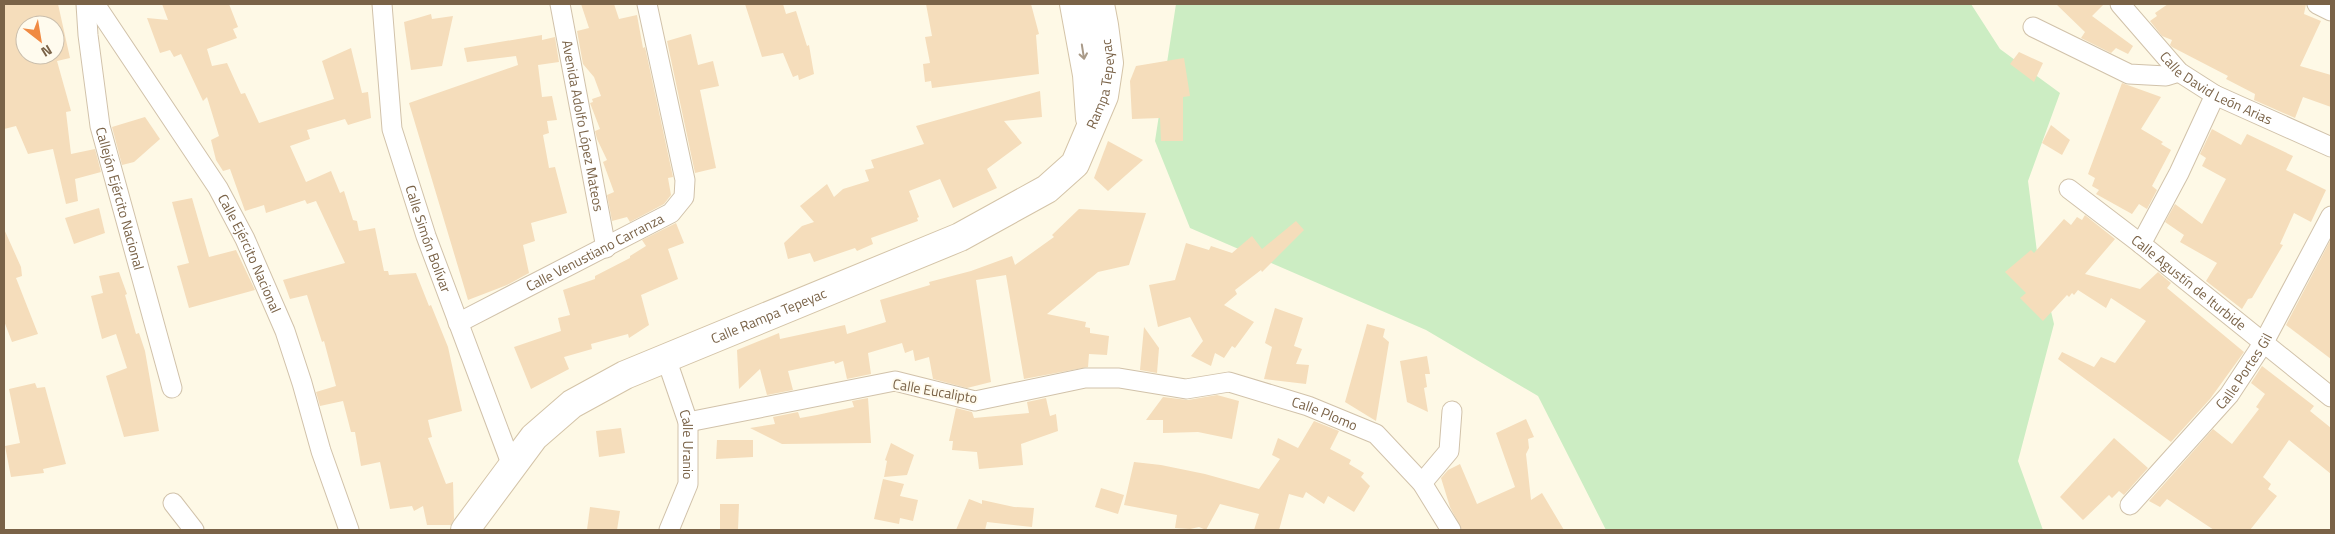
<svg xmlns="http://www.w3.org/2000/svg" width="2335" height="534" font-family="'Titillium Web',sans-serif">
<rect width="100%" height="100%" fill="#fef9e6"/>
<!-- green -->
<path fill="#ccedc3" d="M1176,4H1971L2000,49L2060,93L2028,181L2037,252L2054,324L2018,461L2043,530H1606L1538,396L1426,330L1190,228L1155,141Z"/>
<!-- building -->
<g fill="#f5ddbb" fill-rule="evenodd">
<path d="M4,4H58L70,58L57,61L71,111L66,112L71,154L95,149L101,172L75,179L78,201L66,204L53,149L28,154L16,126L4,129ZM25,25H55V55H25Z"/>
<path d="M162,4H229L238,27L233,29L237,38L207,49L212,66L227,63L241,94L245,93L259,123L334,99L322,61L351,48L362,93L368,92L371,118L348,125L345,119L307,130L310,139L290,146L306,182L331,171L340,193L344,191L353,220L357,221L359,231L375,228L384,271H388L389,275L416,273L429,306L431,305L448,347L462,411L428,420L432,437L428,438L446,484L453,482L454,519L451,525H427L423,506L414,511L412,506L390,509L380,462L361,466L355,432H351L343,401L320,406L316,392L336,386L324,341L322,342L307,295L290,299L283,280L345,263L316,201L307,204L305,200L266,213L264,205L245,211L230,169L223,171L216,160L211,140L219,136L207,97L203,101L181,54L174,57L170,50L160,53L147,18L168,20Z"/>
<path d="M581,4H614L619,19L637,15L643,48L645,47L673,177L668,178L671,195L664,204L630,222L627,217L612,221L607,195L614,192L603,162L607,160L597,139L595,131L600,129L590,103L593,102L592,99L601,96L594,77L583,64L577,31L589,28Z"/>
<path d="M745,4H783L786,14L796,11L807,46L809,45L814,74L799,80L798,75L793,77L783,53L762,57Z"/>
<path d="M926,4H1031L1039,34L1036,35L1039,74L932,88L931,81L925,82L923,64L930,63L925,37L932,36Z"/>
<path d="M2056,4H2104L2092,16L2133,46L2128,54L2116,48L2111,53L2081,38L2085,32Z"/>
<path d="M2168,4H2306L2304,14L2321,21L2300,66L2331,75V107L2303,97L2295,118L2254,100L2255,94L2226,79L2228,76L2172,47L2170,45L2172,40L2162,36L2150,21L2157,16L2155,13Z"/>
<path d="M431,14L432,19L453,16L442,66L411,70L404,22Z"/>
<path d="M691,34L698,65L713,61L719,86L700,90L716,168L695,173L667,41Z"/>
<path d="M542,35V40L555,37L559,62L538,65L542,97L552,96L557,120L547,121L549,133L543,135L549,168L555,167L567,213L531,223L535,241L523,245L529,273L507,285L468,300L409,103L518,65L516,56L467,62L464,48Z"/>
<path d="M2019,52L2043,63L2034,82L2010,64Z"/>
<path d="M1184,58L1190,96L1183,97V141H1161L1160,118L1132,119L1130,81L1136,66Z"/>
<path d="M2122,83L2161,97L2141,129L2163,142L2161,144L2171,150L2152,186L2157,190L2147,209L2139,204L2132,214L2096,194L2099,190L2092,186L2095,178L2088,174Z"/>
<path d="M1040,91L1042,117L1004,121L1022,143L987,169L997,188L953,208L940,179L909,191L919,217L917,218L918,221L871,238L873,244L857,251L855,248L814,262L810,253L788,259L784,243L802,226L814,222L800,206L827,184L834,197L843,189L869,181L865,170L874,168L871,160L924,144L916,126Z"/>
<path d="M145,117L160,139L134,162L122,165L112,127Z"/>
<path d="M2051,125L2070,140L2062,155L2042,143Z"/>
<path d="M2212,129L2241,145L2247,134L2293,156L2286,170L2326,190L2311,222L2294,213L2280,244L2283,245L2252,298L2248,299L2242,309L2206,281L2217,263L2180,242L2184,235L2165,222L2175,204L2202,224L2226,179L2202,166L2206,158L2200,154Z"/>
<path d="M1108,141L1143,160L1108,191L1094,178Z"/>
<path d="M192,198L209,257L236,250L255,290L189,308L177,266L189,263L172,202Z"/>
<path d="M99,208L105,233L74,244L65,218Z"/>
<path d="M1079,209L1146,213L1129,265L1098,272L1047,314L1086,322L1085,327L1090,328V333L1109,336L1107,355L1089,354L1088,367L1024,379L1006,275L976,280L991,382L967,388L933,379L929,357L915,361L913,350L905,353L902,343L868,353L871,374L847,379L843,361L835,364L834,361L788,371L793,390L767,395L760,369L739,389L737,350L779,333L780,339L845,325L847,334L886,322L880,300L930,285L929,282L971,271L1012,256L1015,265L1054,237L1052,235Z"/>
<path d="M2085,215L2115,239L2085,274L2140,289L2158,272L2171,283L2167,288L2244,352L2210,399L2171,442L2058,359L2062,352L2094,367L2101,357L2115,363L2146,321L2111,298L2106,308L2078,290L2074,295L2072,293L2069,297L2067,295L2043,321L2020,298L2026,293L2005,272L2031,250L2034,253L2064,219L2071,225L2077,217L2082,220Z"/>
<path d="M1296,221L1304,230L1262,272L1261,270L1235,290L1237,294L1224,305L1254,322L1235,348L1232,346L1224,358L1215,353L1211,366L1191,356L1203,341L1190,317L1158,327L1149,285L1175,280L1186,243L1209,250L1211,246L1232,253L1252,236L1262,249Z"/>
<path d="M676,223L684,243L668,249L678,279L641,295L649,325L629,338L628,334L591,344L592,349L564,357L569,369L531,389L514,347L561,331L558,318L570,315L563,290L595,279V276L630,258V256L646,246L642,240Z"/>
<path d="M4,229L21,267L22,276L16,278L38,334L12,342L4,321Z"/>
<path d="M2331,239V359L2286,325Z"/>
<path d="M119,272L127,294L125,295L136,334L139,333L145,351L159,431L124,437L106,376L127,368L116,334L102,339L91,296L103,293L99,276Z"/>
<path d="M1275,308L1303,318L1294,346L1302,349L1296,364L1309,365L1306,384L1264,379L1272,347L1265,343Z"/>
<path d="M1367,324L1385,329L1383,337L1389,342L1376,421L1345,402Z"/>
<path d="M1144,327L1159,348L1157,373L1140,370Z"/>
<path d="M1427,356L1430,374H1425L1427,387L1424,388L1428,412L1407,402L1400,361Z"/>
<path d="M2262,366L2314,406L2310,411L2331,428V474L2289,440L2263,477L2271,484L2268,489L2277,496L2250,530H2214L2167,499L2160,507L2149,501L2213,429L2232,444L2259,409L2256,407L2265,394L2251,383Z"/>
<path d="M35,383L37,388L45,387L66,464L43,469L44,473L11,477L5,446L20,443L9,389Z"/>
<path d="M1217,395L1239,401L1232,439L1198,432L1163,433V420H1146L1163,397L1188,400Z"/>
<path d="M868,398L871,443L782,444L750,428L775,424L773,417L798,412L800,418L817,415L854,407L852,401Z"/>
<path d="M1046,398L1050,416L1056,414L1058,431L1021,444L1023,465L979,469L977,452L952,450L953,441H949L956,408L972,412L974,418L1029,413L1027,402Z"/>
<path d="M1526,419L1534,437L1528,439L1529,448L1526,454L1531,500L1542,493L1564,530H1462L1450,507L1441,478L1448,470L1460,464L1477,504L1515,487L1496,433Z"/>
<path d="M1314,421L1339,431L1330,449L1351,460L1349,464L1364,473L1361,477L1370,486L1354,512L1328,496L1324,504L1306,492L1303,498L1289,494L1279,530H1254L1259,514L1220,504L1206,530L1199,527L1190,529L1175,528L1177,515L1124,505L1134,462L1161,465L1205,474L1259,489L1280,459L1272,455L1278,438L1298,448Z"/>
<path d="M621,428L625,453L599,457L596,431Z"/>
<path d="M2114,438L2148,468L2124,495L2119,491L2112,498L2109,495L2083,520L2060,497Z"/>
<path d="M717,440H753V457L716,459Z"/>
<path d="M891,443L914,455L907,475L884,477L887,461L885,460Z"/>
<path d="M883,479L904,484L900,496L918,500L913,521L900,518L899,524L874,519Z"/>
<path d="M1101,488L1124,495L1118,514L1095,507Z"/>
<path d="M969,499L982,504V500L1014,507L1034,508L1032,527L987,522L985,530H956Z"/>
<path d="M720,504H739L738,530H720Z"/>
<path d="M590,507L620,511L617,530H587Z"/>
</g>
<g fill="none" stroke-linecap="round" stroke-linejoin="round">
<defs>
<g id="minor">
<path id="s1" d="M86,4L88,35L100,126L172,388"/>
<path id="s2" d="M95,4L218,188L245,239L285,331L302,383L321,451L349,530"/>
<path id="s3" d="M382,4L392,129L426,236L512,466"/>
<path id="s4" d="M560,4L606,248"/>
<path id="s5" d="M2120,4L2179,72L2215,95L2331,147"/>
<path d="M2317,4L2331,11"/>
<path d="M2033,27L2129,74L2166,76L2179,72"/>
<path id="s6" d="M2069,189L2141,244L2331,397"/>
<path d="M2141,244L2179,173L2215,95"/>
<path id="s7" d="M458,323L671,213L684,197L685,180L647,4"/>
<path id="s8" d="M666,358L688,422V484L669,530"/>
<path id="s9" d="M688,422L895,381L975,401L1085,378H1119L1186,389L1229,382L1308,406L1376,434L1422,483L1451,530"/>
<path d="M1422,483L1449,451L1452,411"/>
<path d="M173,503L194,530"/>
<path id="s10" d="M2130,505L2229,395L2264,342L2331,216"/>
</g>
<g id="secondary">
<path d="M1074,4L1087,75L1090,118"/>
<path id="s11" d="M465,530L534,437L572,404L625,375L960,237L1047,189L1075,164L1104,96L1109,63L1104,25L1100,4"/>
</g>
</defs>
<!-- minor casing -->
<use href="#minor" stroke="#d1c2aa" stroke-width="21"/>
<!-- secondary casing -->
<use href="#secondary" stroke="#d4c4a8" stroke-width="30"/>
<!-- minor -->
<use href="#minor" stroke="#fff" stroke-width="19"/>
<!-- secondary -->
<use href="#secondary" stroke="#fff" stroke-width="28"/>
</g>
<!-- one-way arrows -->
<defs><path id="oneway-shaft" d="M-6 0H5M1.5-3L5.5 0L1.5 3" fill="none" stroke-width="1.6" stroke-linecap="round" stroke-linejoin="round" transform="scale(1.25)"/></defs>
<use stroke="#a99a88" href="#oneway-shaft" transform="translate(1083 52) rotate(81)"/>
<g text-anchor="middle" stroke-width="4" stroke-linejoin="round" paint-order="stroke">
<!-- street labels -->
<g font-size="14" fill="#7a6348" stroke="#fffbee">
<text dy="5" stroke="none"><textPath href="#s11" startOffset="811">Rampa Tepeyac</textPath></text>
<text dy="5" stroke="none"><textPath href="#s5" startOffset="130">Calle David León Arias</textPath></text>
<text dy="5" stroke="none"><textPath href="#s4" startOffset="124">Avenida Adolfo López Mateos</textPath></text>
<text dy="5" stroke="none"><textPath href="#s1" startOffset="198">Callejón Ejército Nacional</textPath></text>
<text dy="5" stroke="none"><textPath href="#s3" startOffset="241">Calle Simón Bolívar</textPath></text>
<text dy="5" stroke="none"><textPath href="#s7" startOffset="154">Calle Venustiano Carranza</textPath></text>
<text dy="5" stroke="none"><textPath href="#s2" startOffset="294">Calle Ejército Nacional</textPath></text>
<text dy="5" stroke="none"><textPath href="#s6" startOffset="152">Calle Agustín de Iturbide</textPath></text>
<text dy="5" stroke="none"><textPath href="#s11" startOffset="382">Calle Rampa Tepeyac</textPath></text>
<text dy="5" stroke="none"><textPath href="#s10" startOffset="176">Calle Portes Gil</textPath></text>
<text transform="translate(935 391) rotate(10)" y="5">Calle Eucalipto</text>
<text dy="5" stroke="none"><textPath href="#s9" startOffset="652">Calle Plomo</textPath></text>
<text dy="5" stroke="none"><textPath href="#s8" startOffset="90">Calle Uranio</textPath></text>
</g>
</g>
<!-- border -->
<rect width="2335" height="534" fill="none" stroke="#7a6348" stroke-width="10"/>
<!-- north arrow -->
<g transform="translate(40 40) rotate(149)"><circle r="24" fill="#fffbee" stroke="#cabeac"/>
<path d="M0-4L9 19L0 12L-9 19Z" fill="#f08a43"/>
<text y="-8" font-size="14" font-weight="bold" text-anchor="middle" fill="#7a6348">N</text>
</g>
</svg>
